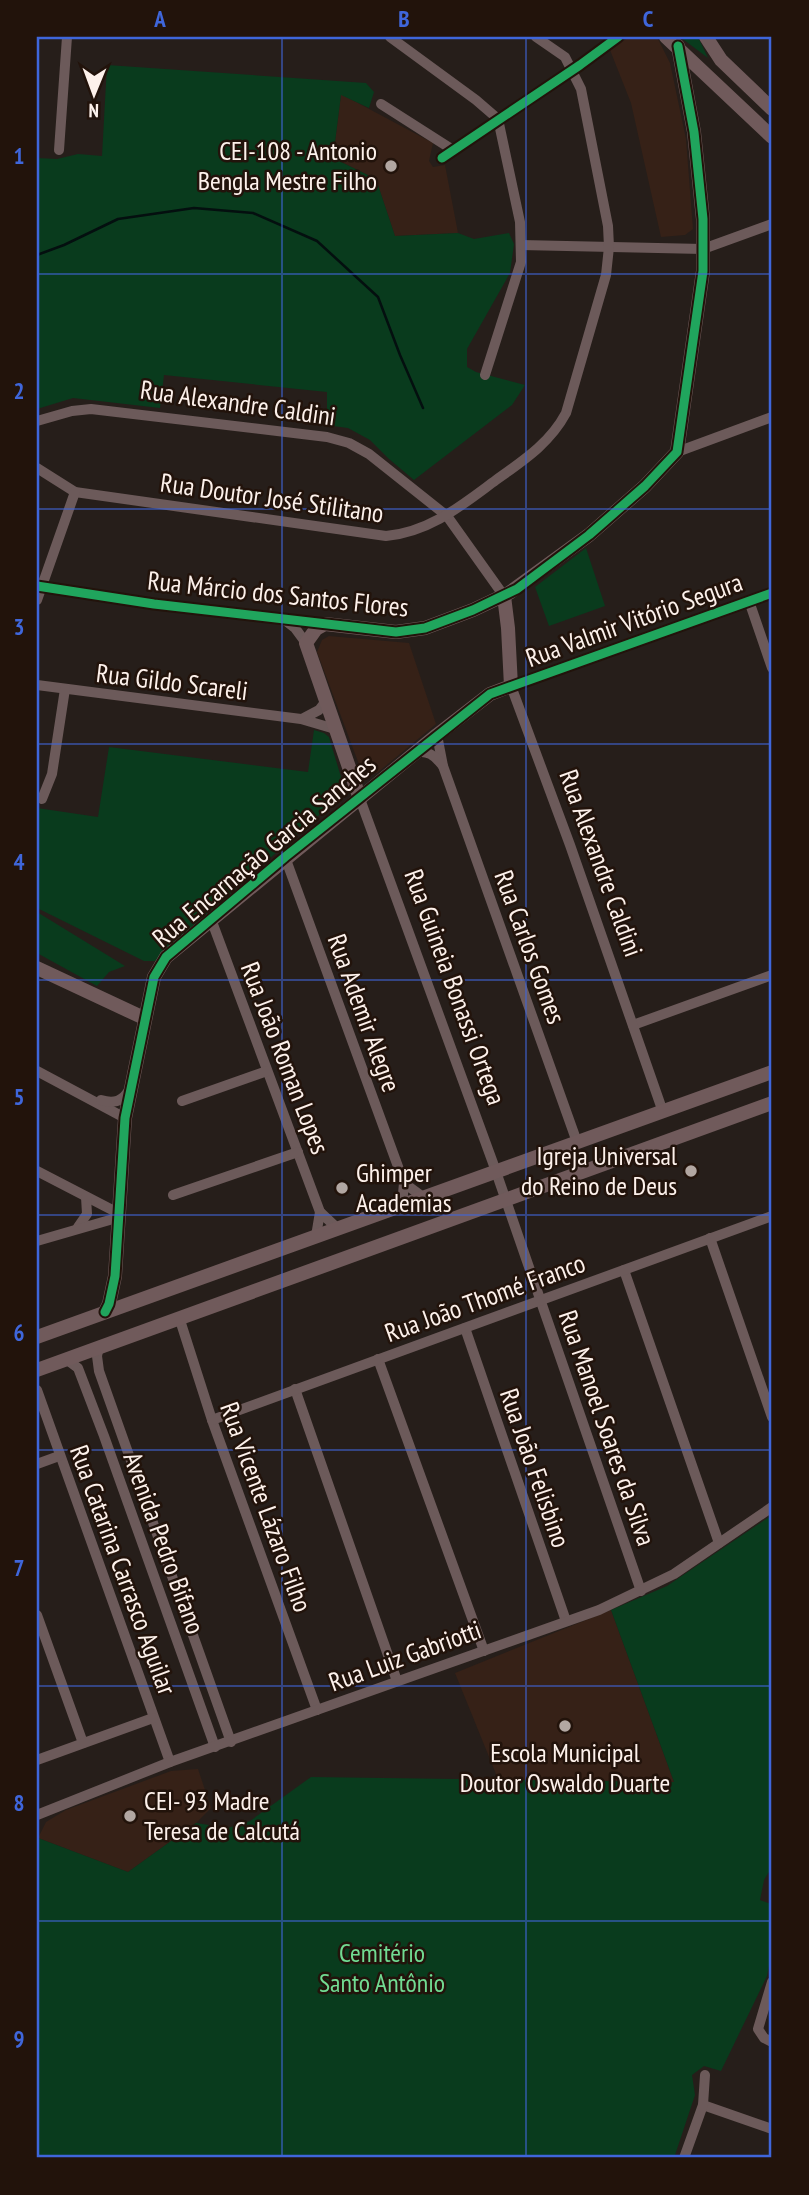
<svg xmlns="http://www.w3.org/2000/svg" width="809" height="2195" font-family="'PT Sans Narrow',sans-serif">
<rect width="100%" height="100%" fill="#261e1a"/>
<!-- built -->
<g fill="#362117">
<path d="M629,37H657L670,63L686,139L693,229L685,235L661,237L631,103L610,50Z"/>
<path d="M341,94L433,143L429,161L433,167L445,165L458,233L395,236L376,179L333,158Z"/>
<path d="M329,636L409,643L436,724L377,773H366L360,767L317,652L322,640Z"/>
<path d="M611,1610L674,1782L498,1779L455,1673Z"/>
<path d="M198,1769L211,1808L196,1823L128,1872L38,1838L46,1822L66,1810L171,1771Z"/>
</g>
<!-- green -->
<g fill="#093b1d">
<path d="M680,37H698L708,58Z"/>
<path d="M107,65L366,83L374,92L369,108L341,95L333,158L376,179L395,236L458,233L474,239L509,233L514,244L510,273L467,349V367L476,372L525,385L512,405L414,480L389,459L370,440L348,428L333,426L327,420V392L164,375L160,408L73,398L37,409V158L57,159L78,154L102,156Z"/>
<path d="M586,548L605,606L549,626L535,587Z"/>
<path d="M314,730L324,733L329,737L344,787L343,794L160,955L155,961H144L37,908V808L98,817L109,747L308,772Z"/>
<path d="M37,913V912L125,966L109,972L97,986L37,953Z"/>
<path d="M772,1515V1867L764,1880L760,1900L771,1904L772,1951L767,1976L721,2071L704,2066L692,2075L695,2095L674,2158H37L38,1838L128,1872L196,1823L228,1828L250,1821L311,1777L674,1782L611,1610L667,1586Z"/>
</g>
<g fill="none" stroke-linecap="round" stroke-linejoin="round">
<!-- stream -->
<path stroke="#040f0f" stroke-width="2.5" d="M37,255L64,245L118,219L194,208L253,213L317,241L378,297L400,355L423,408"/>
<!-- street -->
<g stroke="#6c5a5a" stroke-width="10">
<path d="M390,37L476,100L498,119L520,222L521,262L485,375"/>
<path d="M381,104L453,150"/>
<path d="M59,150L67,37"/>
<path d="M442,158L580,65L618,37"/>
<path d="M521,245L703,249L772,224"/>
<path d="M37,421L72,411L91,409L327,437L349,443L369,454L447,516L504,596"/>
<path d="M677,452L772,417"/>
<path d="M37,468L75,492L386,536C430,532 462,505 496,480C524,460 550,443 566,413L606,275L609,247L608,226L581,89L565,57L536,37"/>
<path d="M37,586L154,604L325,624"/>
<path d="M37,600L75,492"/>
<path d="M749,601L772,668"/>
<path d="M286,621L295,628L306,643"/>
<path d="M37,685L301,719L335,729"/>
<path d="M302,719L319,710L326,701"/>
<path d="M437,735L443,766L577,1142"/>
<path d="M415,753C427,749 435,756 443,766"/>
<path d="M42,799L52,774L65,689"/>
<path d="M360,799L493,1163L641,1591"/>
<path d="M285,857L404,1183"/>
<path d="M211,919L320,1212"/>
<path d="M633,1025L772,975"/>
<path d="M37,1071L125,1118"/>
<path d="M101,1100C114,1104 123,1101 129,1090"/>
<path d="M182,1101L267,1071"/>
<path d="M663,1112L570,845L511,686L772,593"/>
<path d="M37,1171L120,1214"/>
<path d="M173,1195L298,1152"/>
<path d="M402,1205L404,1183L423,1197"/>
<path d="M78,1227L87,1214L86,1197"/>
<path d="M316,1236L320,1212L337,1228"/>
<path d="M710,1238L772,1417"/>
<path d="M37,1241L120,1217"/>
<path d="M624,1270L719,1543"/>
<path d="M179,1317L212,1420L317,1710"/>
<path d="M465,1328L566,1621"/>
<path d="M99,1347L97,1356L99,1371L231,1742"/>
<path d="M66,1359L78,1368L104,1436L215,1747"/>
<path d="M378,1359L484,1651"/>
<path d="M295,1389L397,1681"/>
<path d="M37,1390L170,1762"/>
<path d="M212,1420L772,1216"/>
<path d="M37,1464L59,1456"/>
<path d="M37,1615L83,1743"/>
<path d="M37,1760L153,1718"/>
<path d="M37,1815L170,1762L599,1610L674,1574L772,1507"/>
<path d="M772,1982L758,2029L764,2038L772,2042"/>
<path d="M703,2105L772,2129"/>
<path d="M684,2158L703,2105L705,2075"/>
</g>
<!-- secondary -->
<g stroke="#705a5b" stroke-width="14">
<path d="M666,37L772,137"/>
<path d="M706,37L721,60L772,109"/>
<path d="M360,799L306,643L316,629L325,624L396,632L425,628L473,610L509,593L589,535L645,486L677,452L703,271V219L694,132L678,46"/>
<path d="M37,968L144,1018"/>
<path d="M105,1312L109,1304L115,1276L125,1118L154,977L166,957L437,735L490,694L511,686L508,628L504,596"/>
<path d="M37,1337L772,1072"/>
<path d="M37,1370L772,1103"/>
</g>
<defs>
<g id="cycleway">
<path d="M442,158L580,65L618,37"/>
<path d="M37,586L154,604L396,632L425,628L473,610L517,589L589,535L645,486L677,452L703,271V219L694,132L678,46"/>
<path d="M105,1312L109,1304L115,1276L125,1118L154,977L166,957L285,857L490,694L772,593"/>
</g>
</defs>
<!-- cycleway casing -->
<use href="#cycleway" stroke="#22130b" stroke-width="13"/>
<!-- cycleway -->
<use href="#cycleway" stroke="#20a55d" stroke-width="9"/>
</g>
<!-- grid -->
<path fill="none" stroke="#3f66db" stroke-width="2" stroke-opacity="0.55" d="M282,37V2158M526,37V2158M37,274H772M37,509H772M37,744H772M37,980H772M37,1215H772M37,1450H772M37,1686H772M37,1921H772"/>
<!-- markers -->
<g fill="#b2a7a2" stroke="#22130b" stroke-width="2.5">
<circle cx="391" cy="166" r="7"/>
<circle cx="691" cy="1171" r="7"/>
<circle cx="342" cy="1188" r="7"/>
<circle cx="565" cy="1726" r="7"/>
<circle cx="130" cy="1816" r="7"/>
</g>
<g text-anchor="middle" stroke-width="5" stroke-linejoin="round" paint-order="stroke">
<!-- poi labels -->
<g font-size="26" fill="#fdf1eb" stroke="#22130b" text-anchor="end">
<text x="377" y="160">CEI-108 - Antonio<tspan x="377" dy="30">Bengla Mestre Filho</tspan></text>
<text x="677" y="1165">Igreja Universal<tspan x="677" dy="30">do Reino de Deus</tspan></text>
<text x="356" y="1182" text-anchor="start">Ghimper<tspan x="356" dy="30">Academias</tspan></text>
<text x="565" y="1762" text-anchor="middle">Escola Municipal<tspan x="565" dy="30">Doutor Oswaldo Duarte</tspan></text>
<text x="144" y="1810" text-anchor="start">CEI- 93 Madre<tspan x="144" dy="30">Teresa de Calcutá</tspan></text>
</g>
<!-- street labels -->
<g font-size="26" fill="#fdf1eb" stroke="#22130b">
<text transform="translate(238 403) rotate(8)" y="9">Rua Alexandre Caldini</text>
<text transform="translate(272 498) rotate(8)" y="9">Rua Doutor José Stilitano</text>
<text transform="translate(278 594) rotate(6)" y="9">Rua Márcio dos Santos Flores</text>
<text transform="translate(634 620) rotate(-20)" y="9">Rua Valmir Vitório Segura</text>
<text transform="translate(172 682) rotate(7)" y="9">Rua Gildo Scareli</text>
<text transform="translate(264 851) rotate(-40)" y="9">Rua Encarnação Garcia Sanches</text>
<text transform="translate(601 863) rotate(70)" y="9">Rua Alexandre Caldini</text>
<text transform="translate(530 947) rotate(70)" y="9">Rua Carlos Gomes</text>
<text transform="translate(455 987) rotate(70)" y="9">Rua Guineia Bonassi Ortega</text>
<text transform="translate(364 1013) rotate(70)" y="9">Rua Ademir Alegre</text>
<text transform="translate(285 1058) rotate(69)" y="9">Rua João Roman Lopes</text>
<text transform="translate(485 1298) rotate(-20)" y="9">Rua João Thomé Franco</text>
<text transform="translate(607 1428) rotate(71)" y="9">Rua Manoel Soares da Silva</text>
<text transform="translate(535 1468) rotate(71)" y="9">Rua João Felisbino</text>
<text transform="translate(266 1507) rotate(70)" y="9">Rua Vicente Lázaro Filho</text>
<text transform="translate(164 1543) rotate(70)" y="9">Avenida Pedro Bifano</text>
<text transform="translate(123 1570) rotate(70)" y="9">Rua Catarina Carrasco Aguilar</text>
<text transform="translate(405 1656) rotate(-20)" y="9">Rua Luiz Gabriotti</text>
</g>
<!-- park labels -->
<g font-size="26" fill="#71db92" stroke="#22130b">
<text x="382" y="1962">Cemitério<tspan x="382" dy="30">Santo Antônio</tspan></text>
</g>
</g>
<!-- border -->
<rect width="809" height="2195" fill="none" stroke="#22130b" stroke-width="77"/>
<!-- north arrow -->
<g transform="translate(94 94) rotate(181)" stroke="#22130b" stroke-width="5" paint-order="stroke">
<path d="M0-5L12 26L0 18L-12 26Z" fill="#fdf1eb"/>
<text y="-10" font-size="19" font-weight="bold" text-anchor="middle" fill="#fdf1eb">N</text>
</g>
<rect x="38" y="38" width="732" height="2118" fill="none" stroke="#3f66db" stroke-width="2.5"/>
<g font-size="23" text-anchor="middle" font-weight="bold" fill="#3f66db">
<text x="160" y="27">A</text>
<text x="404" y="27">B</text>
<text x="648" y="27">C</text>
<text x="19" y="164">1</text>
<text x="19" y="399">2</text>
<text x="19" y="635">3</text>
<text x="19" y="870">4</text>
<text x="19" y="1105">5</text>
<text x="19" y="1341">6</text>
<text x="19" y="1576">7</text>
<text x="19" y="1811">8</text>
<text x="19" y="2047">9</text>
</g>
</svg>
